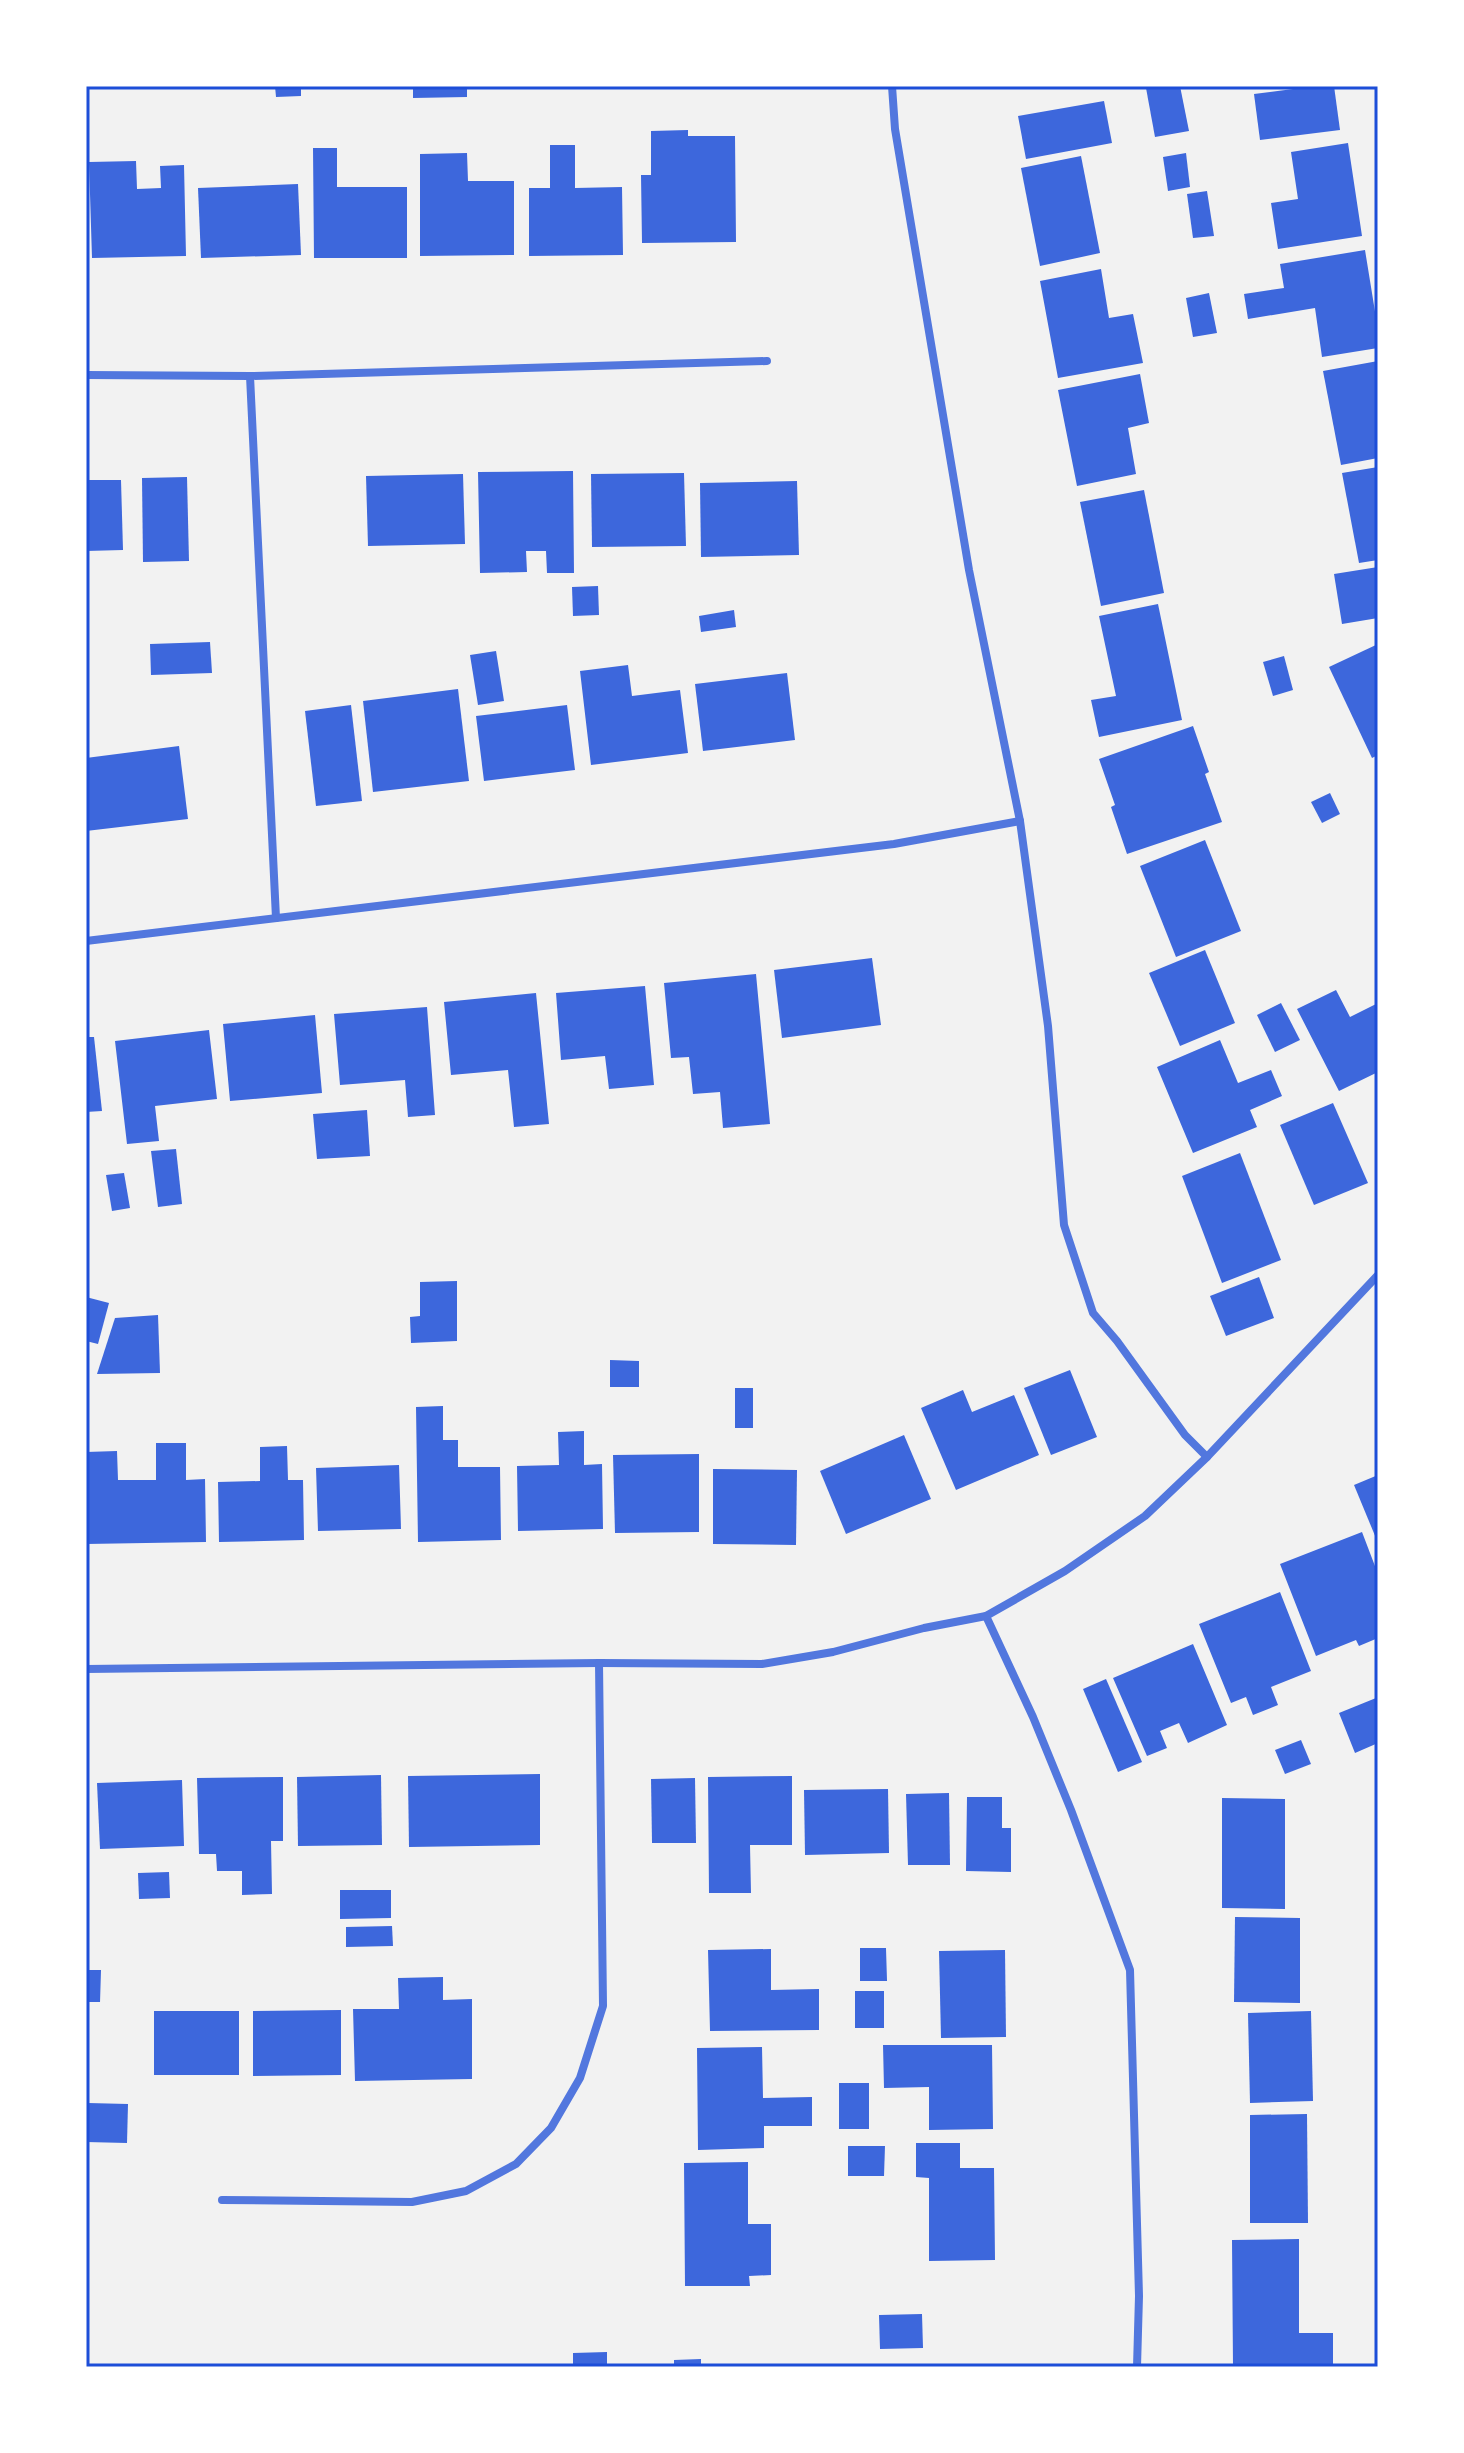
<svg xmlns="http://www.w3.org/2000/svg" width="1464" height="2453" font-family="'Titillium Web',sans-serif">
<rect width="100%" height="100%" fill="#f2f2f2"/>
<!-- building -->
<g fill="#3d67dc">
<path d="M275,86H301V96L276,97Z"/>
<path d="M413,86H467V97L413,98Z"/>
<path d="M1155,86H1180L1189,131L1155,137L1146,88Z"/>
<path d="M1316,86H1334L1340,130L1260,140L1254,94Z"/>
<path d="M1104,101L1112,143L1026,159L1018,116Z"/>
<path d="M688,130V136H735L736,242L642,243L641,175H651V131Z"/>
<path d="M1348,143L1362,236L1278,249L1271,203L1298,199L1291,152Z"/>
<path d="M550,145H575V188L622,187L623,255L529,256V188H550Z"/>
<path d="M313,148H337V187H407V258H314Z"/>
<path d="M467,153L468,181H514V255L420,256V154Z"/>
<path d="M1186,153L1190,187L1168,191L1163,157Z"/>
<path d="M1081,156L1100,253L1040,266L1021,168Z"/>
<path d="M136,161L137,189L161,188L160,166L184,165L186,256L92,258L89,162Z"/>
<path d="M298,184L301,255L201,258L198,188Z"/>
<path d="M1207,191L1214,236L1193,238L1187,194Z"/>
<path d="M1365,250L1378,330V348L1322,357L1315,308L1248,319L1244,294L1284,288L1280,264Z"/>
<path d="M1101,269L1109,318L1133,314L1143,363L1058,378L1040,281Z"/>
<path d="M1209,293L1217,333L1193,337L1186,298Z"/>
<path d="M1378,361V458L1341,465L1323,371Z"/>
<path d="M1140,374L1149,423L1128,428L1136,474L1077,486L1058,390Z"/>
<path d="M1378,467V560L1359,563L1342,473Z"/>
<path d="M573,471L574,573H547L546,551H526L527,572L480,573L478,472Z"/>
<path d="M684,473L686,546L592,547L591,474Z"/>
<path d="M463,474L465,544L368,546L366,476Z"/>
<path d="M187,477L189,561L143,562L142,478Z"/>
<path d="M86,480H121L123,550L86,551Z"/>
<path d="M797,481L799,555L701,557L700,483Z"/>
<path d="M1144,490L1164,593L1101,606L1080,502Z"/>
<path d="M1378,567V618L1342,624L1334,574Z"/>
<path d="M598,586L599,615L573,616L572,587Z"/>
<path d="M1158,604L1182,720L1099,737L1091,700L1116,696L1099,616Z"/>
<path d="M734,610L736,627L701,632L699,616Z"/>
<path d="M210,642L212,673L151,675L150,644Z"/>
<path d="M1378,644V755L1372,758L1329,667Z"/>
<path d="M496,651L504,701L478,705L470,655Z"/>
<path d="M1284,656L1293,690L1273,696L1263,662Z"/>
<path d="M628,665L632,696L680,690L688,753L591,765L580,671Z"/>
<path d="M787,673L795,740L703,751L695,684Z"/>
<path d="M458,689L469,781L373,792L363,701Z"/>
<path d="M351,705L362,801L316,806L305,711Z"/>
<path d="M567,705L575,770L484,781L476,716Z"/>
<path d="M1193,726L1209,772L1205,774L1222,822L1127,854L1111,807L1115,805L1099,759Z"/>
<path d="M179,746L188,819L86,831V758Z"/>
<path d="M1330,793L1340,814L1322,823L1311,802Z"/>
<path d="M1205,840L1241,931L1176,957L1140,866Z"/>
<path d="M1205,950L1235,1023L1180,1046L1149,973Z"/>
<path d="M872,958L881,1025L782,1038L774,970Z"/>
<path d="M756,974L770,1124L723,1128L720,1092L693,1094L689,1057L671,1058L664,983Z"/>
<path d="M645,986L654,1085L609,1089L605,1056L561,1060L556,993Z"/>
<path d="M1336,990L1350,1017L1378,1003V1072L1339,1091L1297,1009Z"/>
<path d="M536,993L549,1124L514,1127L508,1070L451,1075L444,1002Z"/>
<path d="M1281,1003L1300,1040L1275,1052L1257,1015Z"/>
<path d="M427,1007L435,1115L408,1117L405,1080L340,1085L334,1014Z"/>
<path d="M315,1015L322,1093L230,1101L223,1024Z"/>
<path d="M209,1030L217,1099L155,1106L159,1141L127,1144L115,1041Z"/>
<path d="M86,1037H94L102,1111L86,1112Z"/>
<path d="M1220,1040L1238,1083L1271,1070L1282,1096L1250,1110L1257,1127L1193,1153L1157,1067Z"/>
<path d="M1333,1103L1368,1183L1314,1205L1280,1125Z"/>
<path d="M367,1110L370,1156L317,1159L313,1114Z"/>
<path d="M176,1149L182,1204L158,1207L151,1151Z"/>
<path d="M1240,1153L1281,1260L1222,1283L1182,1176Z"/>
<path d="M124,1173L130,1208L112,1211L106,1175Z"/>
<path d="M1259,1277L1274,1318L1226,1336L1210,1296Z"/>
<path d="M457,1281V1341L411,1343L410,1317L420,1316V1282Z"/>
<path d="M86,1297L109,1303L98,1344L86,1341Z"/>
<path d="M158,1315L160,1373L97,1374L115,1318Z"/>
<path d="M610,1360L639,1361V1387H610Z"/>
<path d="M1070,1370L1097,1437L1051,1455L1024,1388Z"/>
<rect x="735" y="1388" width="18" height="40"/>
<path d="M963,1390L972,1412L1014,1395L1039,1455L956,1490L921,1408Z"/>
<path d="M443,1406V1440H458V1467H500L501,1540L418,1542L416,1407Z"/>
<path d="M584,1431V1465L602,1464L603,1529L518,1531L517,1466L559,1465L558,1432Z"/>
<path d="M904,1435L931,1499L846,1534L820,1471Z"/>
<path d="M156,1443H186V1480L205,1479L206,1542L86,1544V1452L117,1451L118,1480H156Z"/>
<path d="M287,1446L288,1480H303L304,1540L219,1542L218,1482L260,1481V1447Z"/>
<path d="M699,1454V1532L615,1533L613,1455Z"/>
<path d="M399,1465L401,1529L318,1531L316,1468Z"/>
<path d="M713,1469L797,1470L796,1545L713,1544Z"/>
<path d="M1378,1475V1543L1354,1485Z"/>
<path d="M1362,1532L1378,1574V1638L1359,1646L1356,1640L1316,1656L1280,1564Z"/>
<path d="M1280,1592L1311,1671L1271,1687L1278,1705L1253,1715L1246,1697L1231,1703L1199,1624Z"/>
<path d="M1193,1644L1227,1725L1188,1743L1179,1723L1160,1731L1167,1748L1147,1756L1113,1678Z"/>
<path d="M1106,1679L1142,1762L1118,1772L1083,1689Z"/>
<path d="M1376,1698L1378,1743L1355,1753L1339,1713Z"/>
<path d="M1301,1740L1311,1764L1285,1774L1275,1750Z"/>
<path d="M540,1774V1845L409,1847L408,1776Z"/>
<path d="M381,1775L382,1845L298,1846L297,1777Z"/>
<path d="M792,1776V1845H750L751,1893H709L708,1777Z"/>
<path d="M283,1777V1841H271L272,1894L242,1895V1871H217L216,1854H199L197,1778Z"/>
<path d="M695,1778L696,1843H652L651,1779Z"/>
<path d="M182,1780L184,1846L100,1849L97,1783Z"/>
<path d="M888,1789L889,1853L805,1855L804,1790Z"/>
<path d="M949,1793L950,1865H908L906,1794Z"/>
<path d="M967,1797H1002V1828H1011V1872L966,1871Z"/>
<path d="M1222,1798L1285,1799V1909L1222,1908Z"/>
<path d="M169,1872L170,1898L139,1899L138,1873Z"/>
<path d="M340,1890H391V1918L340,1919Z"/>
<path d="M1235,1917L1300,1918V2003L1234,2002Z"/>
<path d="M392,1926L393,1946L346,1947V1927Z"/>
<path d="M860,1948H886L887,1981H860Z"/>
<path d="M771,1949V1990L819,1989V2030L710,2031L708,1950Z"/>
<path d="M1005,1950L1006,2037L941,2038L939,1951Z"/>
<path d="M86,1970H101L100,2002H86Z"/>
<path d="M443,1977V2000L472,1999V2079L355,2081L353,2009H399L398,1978Z"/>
<rect x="855" y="1991" width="29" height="37"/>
<path d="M341,2010V2075L253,2076V2011Z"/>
<rect x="154" y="2011" width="85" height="64"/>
<path d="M1311,2011L1313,2101L1250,2103L1248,2013Z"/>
<path d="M883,2045H992L993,2129L929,2130V2087L884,2088Z"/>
<path d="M762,2047L763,2098L812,2097V2126H764V2148L698,2150L697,2048Z"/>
<rect x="839" y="2083" width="30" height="46"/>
<path d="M88,2103L128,2104L127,2143L86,2142Z"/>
<path d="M1307,2114L1308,2223H1250V2115Z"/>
<path d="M916,2143H960V2168H994L995,2260L929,2261V2178L916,2177Z"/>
<path d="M848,2146H885L884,2176H848Z"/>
<path d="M748,2162V2224H771V2275L749,2276L750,2286H685L684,2163Z"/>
<path d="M1299,2239V2333H1333V2367H1233L1232,2240Z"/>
<path d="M922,2314L923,2348L880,2349L879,2315Z"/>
<path d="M607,2352V2367H573V2353Z"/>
<path d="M701,2359V2367H674V2360Z"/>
</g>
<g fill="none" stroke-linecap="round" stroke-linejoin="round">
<!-- minor -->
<g stroke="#5277de" stroke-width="8">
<path d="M892,86L895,129L969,570L1020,821L1048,1026L1064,1225L1093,1313L1117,1341L1185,1435L1207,1457"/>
<path d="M86,375L250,376L767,361"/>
<path d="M250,376L276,918"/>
<path d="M86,941L894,844L1020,821"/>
<path d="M986,1616L1033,1717L1071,1810L1130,1970L1139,2296L1137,2367"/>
<path d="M86,1669L599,1663L762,1664L833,1652L924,1628L986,1616L1065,1571L1145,1516L1207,1457L1378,1275"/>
<path d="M222,2200L412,2202L466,2191L516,2164L551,2128L580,2078L603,2006L599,1663"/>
</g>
</g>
<!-- border -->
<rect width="1464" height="2453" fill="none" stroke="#ffffff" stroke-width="176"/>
<rect x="88" y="88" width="1288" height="2277" fill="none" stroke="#1d4ed8" stroke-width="3"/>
</svg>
